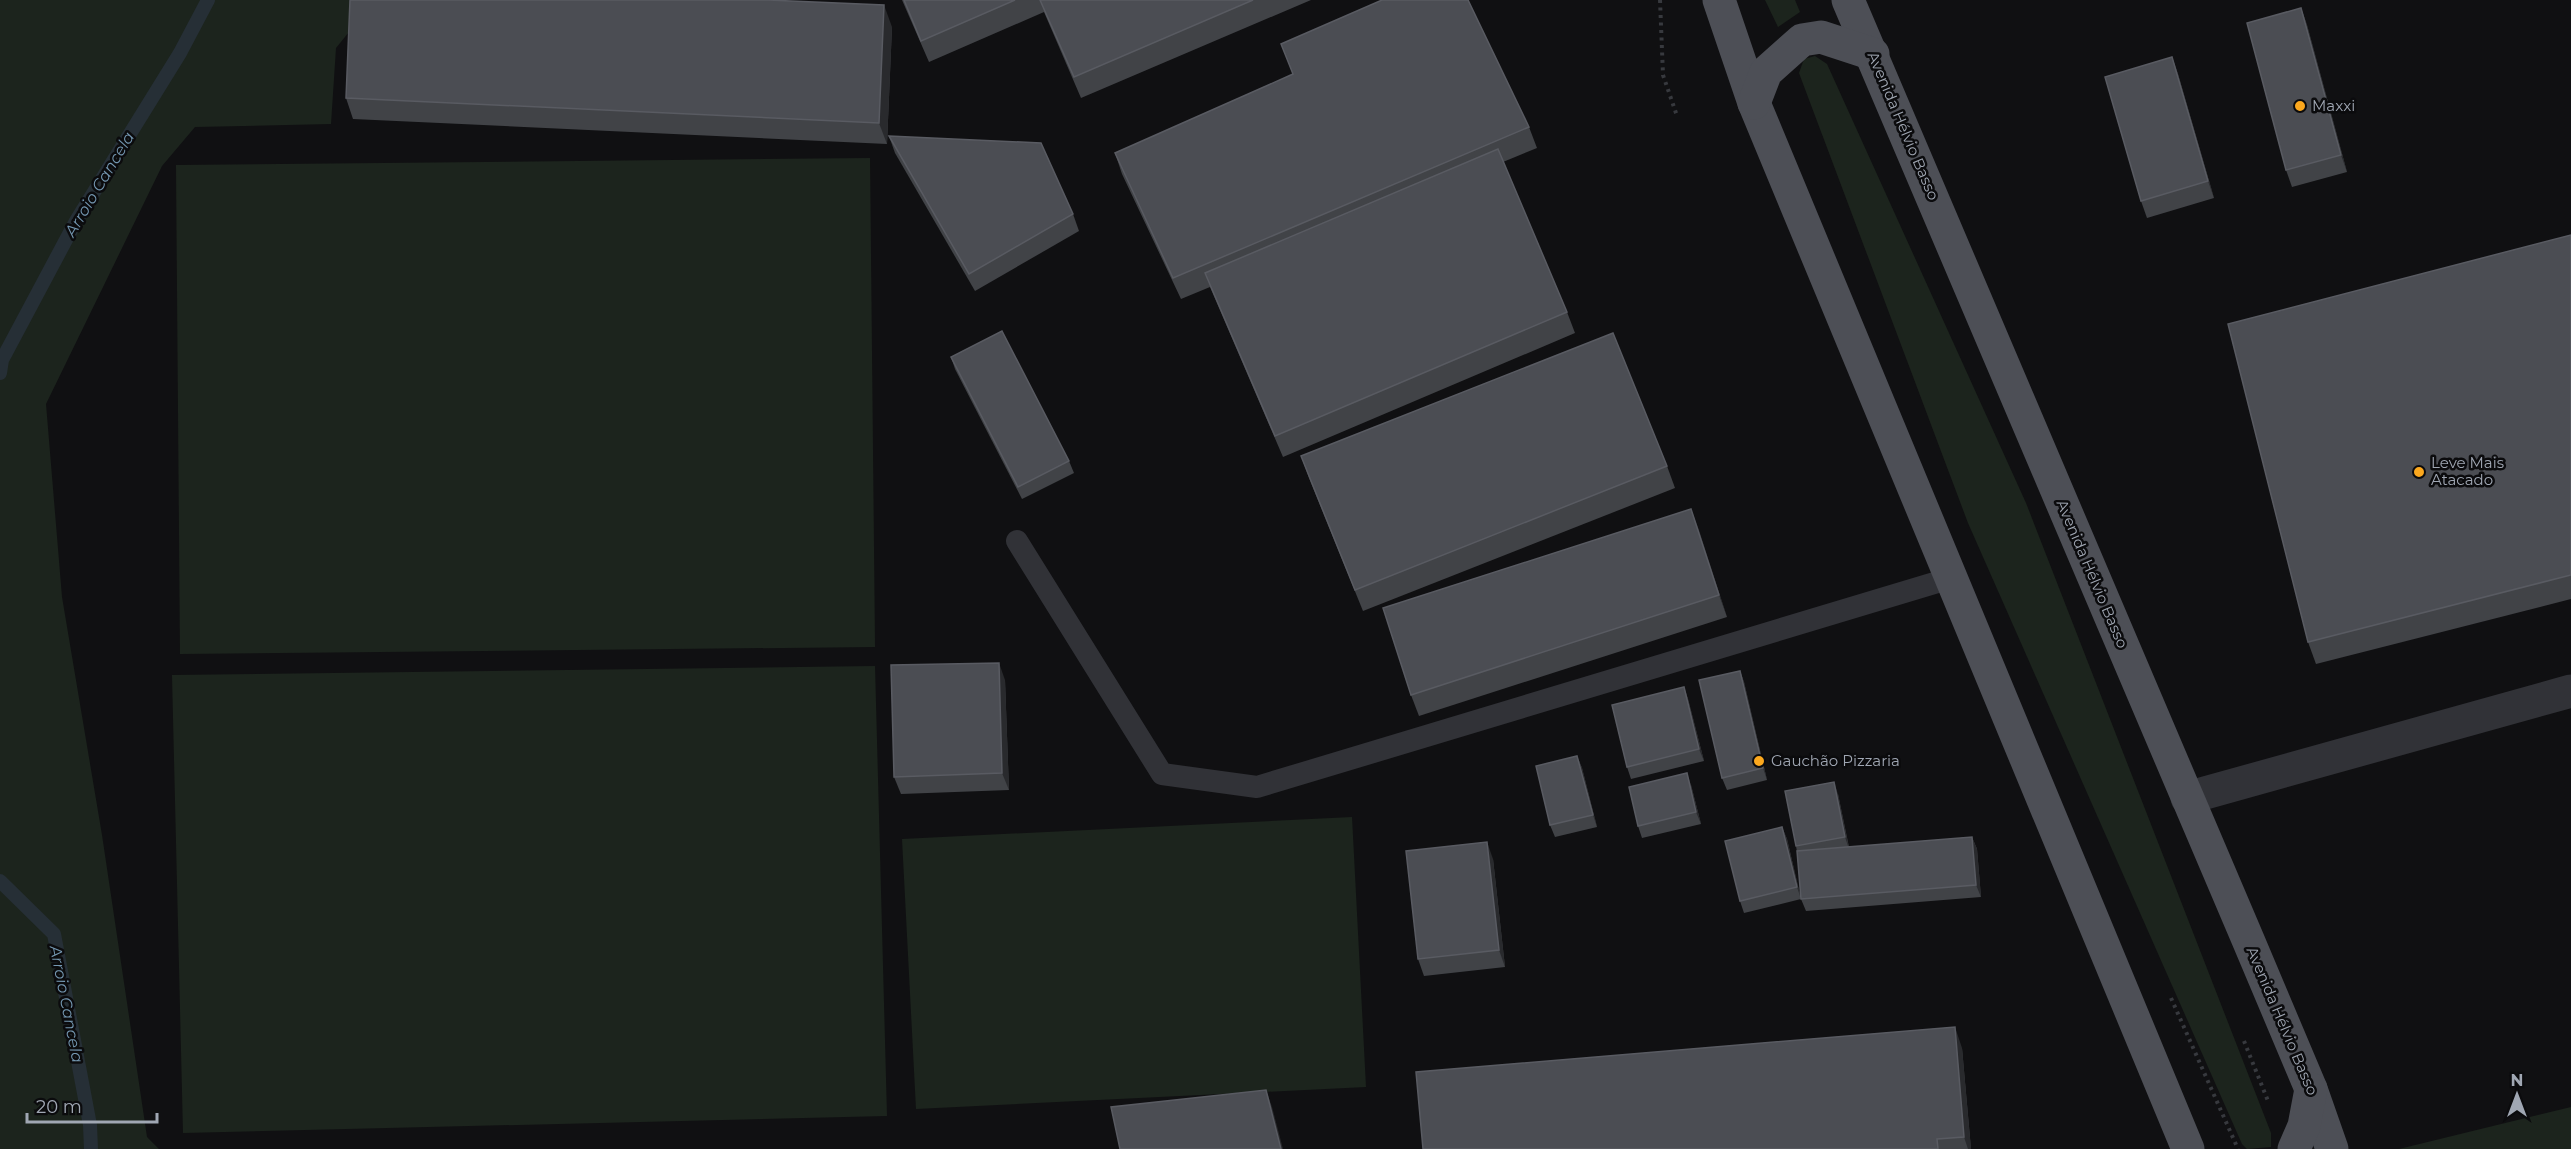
<svg xmlns="http://www.w3.org/2000/svg" width="2571" height="1149" font-family="Montserrat,sans-serif">
<rect width="100%" height="100%" fill="#101012"/>
<!-- green -->
<g fill="#1c241d">
<path d="M0,0H375L336,48L331,124L195,127L162,166L46,404L62,597L102,835L147,1137L159,1149H0Z"/>
<path d="M1765,0H1795L1800,12L1778,27Z"/>
<path d="M1815,56L1827,64L2026,503L2271,1133V1147L2247,1149L2242,1144L1968,523L1799,73L1804,59Z"/>
<path d="M870,158L875,647L180,654L176,165Z"/>
<path d="M875,666L887,1116L183,1133L172,675Z"/>
<path d="M1352,817L1366,1087L916,1109L902,839Z"/>
<path d="M2571,1107V1149H2399Z"/>
</g>
<g fill="none" stroke-linecap="round" stroke-linejoin="round">
<!-- stream -->
<g stroke="#262f36" stroke-width="14">
<path d="M0,373L2,360L76,221L180,53L208,0"/>
<path d="M0,881L54,934L90,1125L91,1149"/>
</g>
<!-- path -->
<g stroke="#37393e" stroke-width="4" stroke-dasharray="3 4.5" stroke-linecap="butt">
<path d="M1660,0L1663,75L1677,116"/>
<path d="M2171,998L2238,1149"/>
<path d="M2244,1041L2268,1101"/>
</g>
<!-- lane -->
<path stroke="#313237" stroke-width="22" d="M1017,541L1162,774L1257,787L1951,578"/>
<!-- street -->
<path stroke="#313237" stroke-width="33" d="M2187,798L2571,691"/>
<!-- primary -->
<g stroke="#4d4f56" stroke-width="33">
<path d="M1719,0L1754,103L2188,1149"/>
<path d="M1848,0L2249,942L2311,1089L2332,1149"/>
<path d="M1754,103L1766,72L1802,40L1821,37L1873,54"/>
<path d="M2294,1149L2304,1126L2311,1089"/>
</g>
</g>
<!-- wall -->
<g fill="#414347">
<path d="M902,0H1311L1081,98L1044,12L929,62Z"/>
<path d="M2301,8L2307,25L2347,172L2292,187L2286,170Z"/>
<path d="M892,27L887,144L353,119L346,98Z"/>
<path d="M1281,44L1529,127L1537,148L1503,162L1567,312L1575,333L1283,457L1210,287L1181,299L1122,174L1115,153L1293,74Z"/>
<path d="M2172,57L2178,74L2214,198L2147,218L2141,201Z"/>
<path d="M889,136L1073,214L1079,231L975,291L895,153Z"/>
<path d="M2571,235V599L2316,664L2308,642Z"/>
<path d="M951,357L1069,461L1074,473L1022,499L955,369Z"/>
<path d="M1301,456L1667,466L1675,488L1363,611L1309,478Z"/>
<path d="M1691,509L1727,617L1419,716L1411,695Z"/>
<path d="M1740,671L1744,682L1767,780L1727,790L1722,778Z"/>
<path d="M1005,680L1009,790L901,794L894,777Z"/>
<path d="M1684,687L1688,699L1704,761L1631,779L1627,767Z"/>
<path d="M1577,756L1582,768L1597,827L1555,837L1550,825Z"/>
<path d="M1691,785L1701,824L1642,838L1638,826Z"/>
<path d="M1838,794L1849,847L1972,837L1977,849L1981,897L1806,911L1801,899L1797,852L1796,846Z"/>
<path d="M1782,827L1787,839L1801,899L1744,913L1740,901Z"/>
<path d="M1493,859L1505,967L1424,976L1418,959Z"/>
<path d="M1962,1048L1971,1149H1423Z"/>
</g>
<!-- shaded-wall -->
<g fill="#292a2d">
<path d="M884,5L892,27L887,144L879,123Z"/>
<path d="M2301,8L2307,25L2347,172L2341,155Z"/>
<path d="M2172,57L2178,74L2214,198L2208,181Z"/>
<path d="M1691,509L1699,530L1727,617L1719,595Z"/>
<path d="M999,663L1005,680L1009,790L1002,773Z"/>
<path d="M1740,671L1744,682L1767,780L1763,768Z"/>
<path d="M1684,687L1688,699L1704,761L1699,749Z"/>
<path d="M1577,756L1582,768L1597,827L1593,815Z"/>
<path d="M1687,773L1691,785L1701,824L1696,812Z"/>
<path d="M1834,782L1838,794L1849,849L1845,837Z"/>
<path d="M1782,827L1787,839L1801,899L1797,887Z"/>
<path d="M1972,837L1977,849L1981,897L1976,885Z"/>
<path d="M1487,842L1493,859L1505,967L1499,950Z"/>
<path d="M1955,1027L1962,1048L1971,1149H1968L1964,1137Z"/>
<path d="M1266,1090L1272,1107L1283,1149H1281Z"/>
</g>
<!-- building -->
<g fill="#4b4d53" stroke="#595b62" stroke-width="1.5">
<path d="M350,0H768L884,5L879,123L346,98Z"/>
<path d="M904,0H1015L921,41Z"/>
<path d="M1040,0H1253L1074,77Z"/>
<path d="M1382,0H1468L1529,127L1173,278L1115,153L1293,74L1281,44Z"/>
<path d="M2301,8L2341,155L2286,170L2247,23Z"/>
<path d="M2172,57L2208,181L2141,201L2105,77Z"/>
<path d="M889,136L1041,143L1073,214L969,274Z"/>
<path d="M1498,149L1567,312L1275,436L1205,273Z"/>
<path d="M2571,235V575L2308,642L2228,324Z"/>
<path d="M1002,331L1069,461L1018,487L951,357Z"/>
<path d="M1613,333L1667,466L1355,590L1301,456Z"/>
<path d="M1691,509L1719,595L1411,695L1383,608Z"/>
<path d="M999,663L1002,773L894,777L891,665Z"/>
<path d="M1740,671L1763,768L1722,778L1699,680Z"/>
<path d="M1684,687L1699,749L1627,767L1612,705Z"/>
<path d="M1577,756L1593,815L1550,825L1536,766Z"/>
<path d="M1687,773L1696,812L1638,826L1629,787Z"/>
<path d="M1834,782L1845,837L1796,846L1785,791Z"/>
<path d="M1782,827L1797,887L1740,901L1725,841Z"/>
<path d="M1972,837L1976,885L1801,899L1797,851Z"/>
<path d="M1487,842L1499,950L1418,959L1406,851Z"/>
<path d="M1955,1027L1964,1137L1937,1139L1938,1149H1423L1416,1072Z"/>
<path d="M1266,1090L1281,1149H1120L1111,1107Z"/>
</g>
<!-- markers -->
<g fill="#fca81e" stroke="#0b0b0d" stroke-width="2">
<circle cx="2300" cy="106" r="6"/>
<circle cx="2419" cy="472" r="6"/>
<circle cx="1759" cy="761" r="6"/>
</g>
<g text-anchor="middle" stroke-width="5" stroke-linejoin="round" paint-order="stroke">
<!-- poi labels -->
<g font-size="15" fill="#a0a7b3" stroke="#0b0b0d" text-anchor="start">
<text x="2312" y="111">Maxxi</text>
<text x="2431" y="468">Leve Mais<tspan x="2431" dy="17">Atacado</tspan></text>
<text x="1771" y="766">Gauchão Pizzaria</text>
</g>
<!-- street labels -->
<g font-size="15" fill="#a0a7b3" stroke="#0b0b0d">
<text transform="translate(1903 126) rotate(67)" y="5">Avenida Hélvio Basso</text>
<text transform="translate(2092 574) rotate(67)" y="5">Avenida Hélvio Basso</text>
<text transform="translate(2282 1021) rotate(67)" y="5">Avenida Hélvio Basso</text>
</g>
<!-- water labels -->
<g font-size="16" font-style="italic" fill="#7497b1" stroke="#0b0b0d">
<text transform="translate(99 184) rotate(-59)" y="6">Arroio Cancela</text>
<text transform="translate(67 1004) rotate(79)" y="6">Arroio Cancela</text>
</g>
</g>
<!-- north arrow -->
<g transform="translate(2517 1095)" stroke="#0b0b0d" stroke-width="4.5" paint-order="stroke">
<path d="M0-4.5L10 22L0 15L-10 22Z" fill="#a0a7b3"/>
<text y="-9" font-size="16" font-weight="bold" text-anchor="middle" fill="#a0a7b3">N</text>
</g>
<!-- scale -->
<path d="M27 1113v9h130v-9" fill="none" stroke="#a0a7b3" stroke-width="3"/>
<text x="36" y="1113" font-size="18" fill="#a0a7b3" stroke="#0b0b0d" stroke-width="4.5" paint-order="stroke">20 m</text>
</svg>
